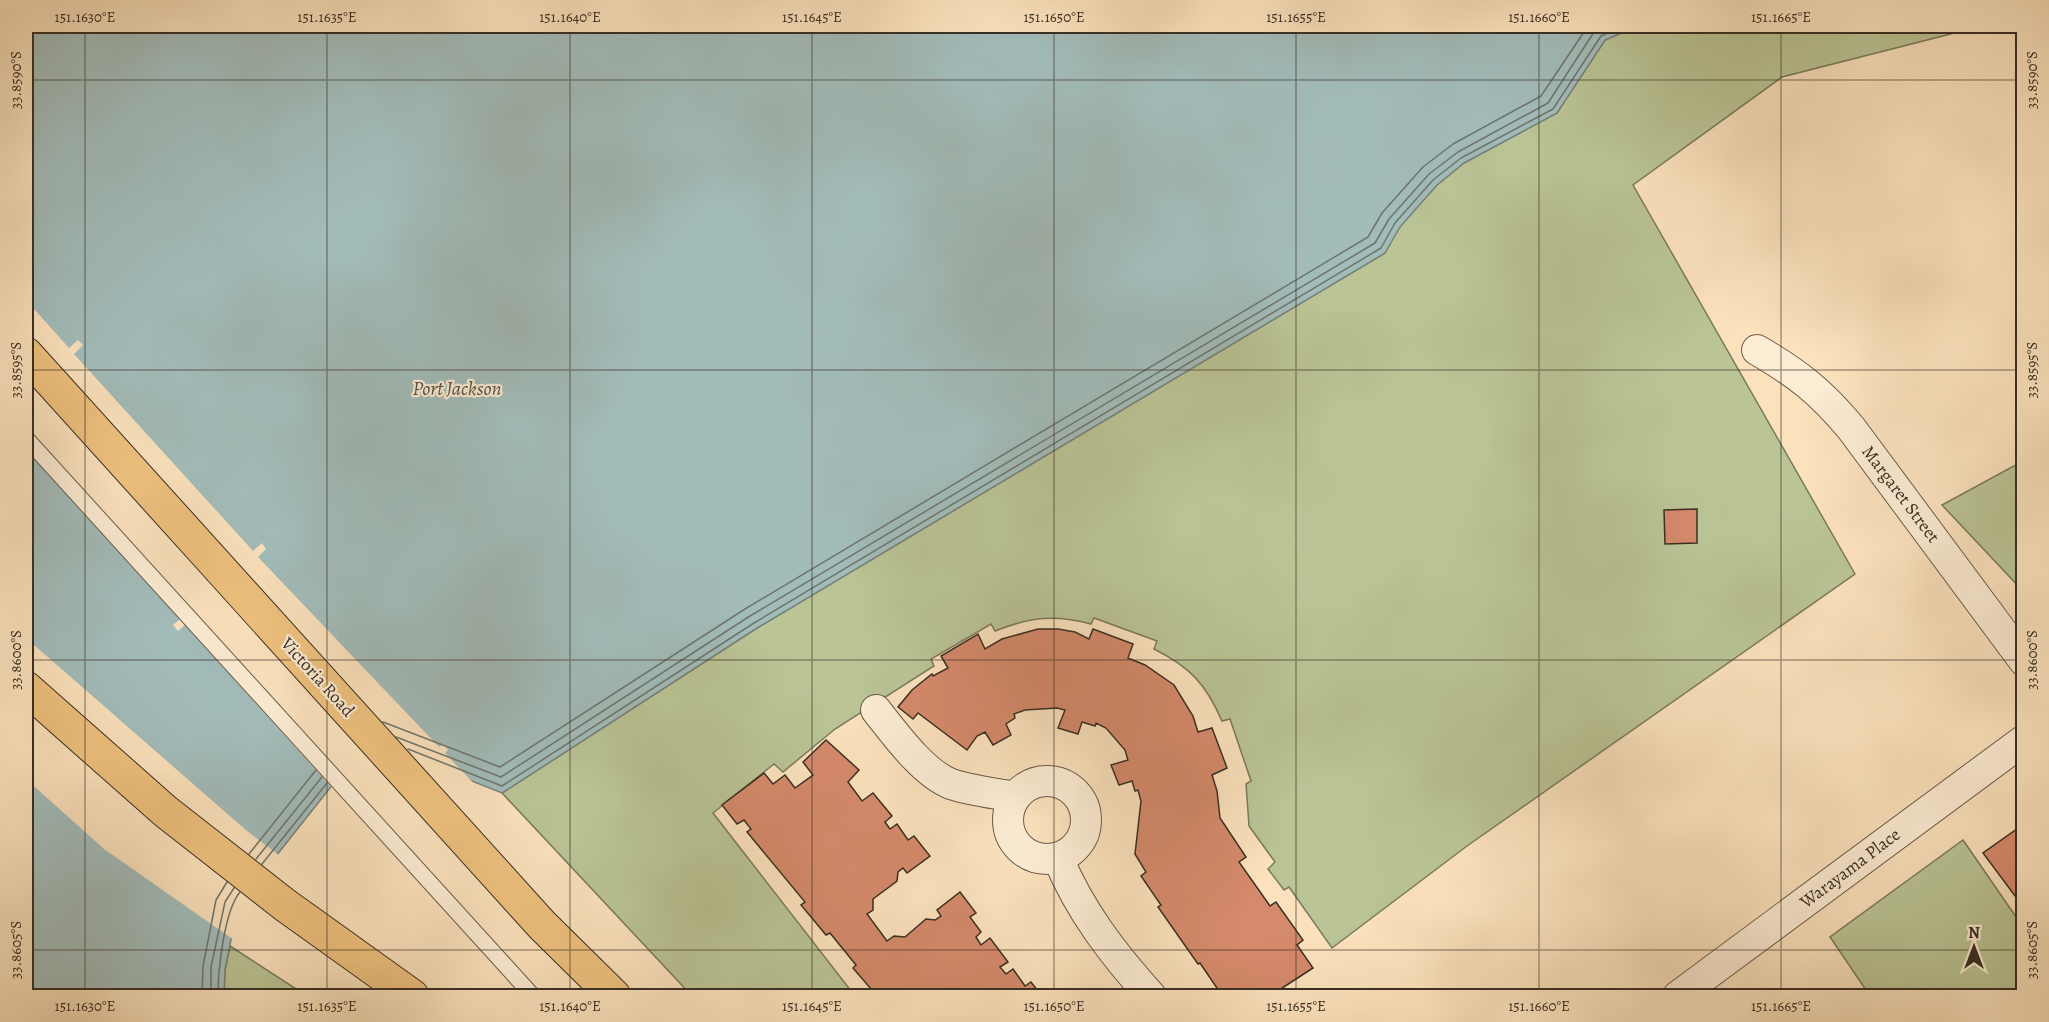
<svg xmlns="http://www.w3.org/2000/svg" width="2049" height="1022" font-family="Alegreya,serif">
<rect width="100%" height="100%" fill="#fbe2bd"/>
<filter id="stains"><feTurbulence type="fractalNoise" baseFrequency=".00333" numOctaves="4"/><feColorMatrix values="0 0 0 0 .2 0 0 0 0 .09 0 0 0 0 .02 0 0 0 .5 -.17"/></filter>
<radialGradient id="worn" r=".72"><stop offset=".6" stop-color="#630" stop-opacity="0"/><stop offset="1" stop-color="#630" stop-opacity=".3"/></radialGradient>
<!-- green -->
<g fill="#bac495" stroke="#7a795c" stroke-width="1.5">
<path d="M1637,26H1982L1782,77L1633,185L1855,574L1467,846L1332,948L1289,887L1284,890L1268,869L1275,862L1249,826L1246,784L1251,781L1230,719L1222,721C1206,684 1190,667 1154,649L1157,641L1094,618L1091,624C1055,614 1030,617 995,631L991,624L931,659L934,666L835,729L783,772L774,764L713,813L855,996H692L502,793L757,628L1385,253L1399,227L1437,185L1464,163L1557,113L1605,40Z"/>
<path d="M2023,461V591L1942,505Z"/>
<path d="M1963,840L2023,927V986L2010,996H1870L1830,937Z"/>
<path d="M230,946L307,996H224L225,970Z"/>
</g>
<!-- water -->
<path fill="#a2bcba" stroke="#78837e" stroke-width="1.5" d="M26,26H1637L1605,40L1557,113L1464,163L1437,185L1400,227L1385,253L757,628L502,793L368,740L238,904L225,970L224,996H26Z"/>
<!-- pier -->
<g fill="#fbe2bd">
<path d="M26,300L69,348L78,340L83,345L74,354L253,551L262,543L266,549L258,557L439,747L443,744L448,750L445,753L477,787L369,744L333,789L185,625L178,631L173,625L180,619L26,449Z"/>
<path d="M26,638L247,831L280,856L241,905L234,940L104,849L26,779Z"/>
</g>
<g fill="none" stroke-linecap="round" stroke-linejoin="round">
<!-- shore -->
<g stroke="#6e756e" stroke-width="1.5">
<path d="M383,722L500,767L745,609L1368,237L1382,213L1423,167L1453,144L1541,96L1588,26"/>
<path d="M396,737L501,777L750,616L1375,243L1389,219L1429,174L1458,152L1548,103L1594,32L1605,26"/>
<path d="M408,749L502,786L754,623L1381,248L1395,223L1433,180L1461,158L1553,109L1601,36L1623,26"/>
<path d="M249,854L316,770"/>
<path d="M256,859L322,777"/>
<path d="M262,864L327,783"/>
<path d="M202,996L203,966L216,900L227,882"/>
<path d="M211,996V967L225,902L234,888"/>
<path d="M218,996C218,971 224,911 240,892"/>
</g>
</g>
<!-- building -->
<g fill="#d58a6b" stroke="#392e23" stroke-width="1.5">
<path d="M1697,509V543L1665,544L1664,510Z"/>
<path d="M1038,629H1058L1075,632L1089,639L1093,629L1133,644L1128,658L1145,665L1174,685L1193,716L1198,732L1212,728L1227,768L1212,775L1217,791L1220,818L1246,857L1239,862L1270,906L1276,902L1303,940L1297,945L1313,968L1270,996H1219L1214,990L1217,988L1200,963L1198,964L1158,907L1161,905L1141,876L1146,872L1135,854L1141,801L1138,790L1135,791L1132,781L1119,785L1111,765L1128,760L1125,750L1106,728L1096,723L1095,726L1082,722L1078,734L1058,728L1065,710L1057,708L1025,710L1014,714L1015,718L1006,724L1011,735L993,745L985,732L977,736L967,750L918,713L913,719L898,707L912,690L932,674L933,676L948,668L941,656L978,634L985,649L1002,639Z"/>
<path d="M826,740L859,770L848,782L862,801L873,793L892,816L885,822L890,829L897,824L908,840L914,836L930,856L907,873L903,868L898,872L897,881L873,899V910L867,914L887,941L894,936L905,937L926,919L935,920L941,916L937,910L960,892L976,913L970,917L981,932L976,937L981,945L990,938L1008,962L1000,967L1006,974L1013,969L1025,986L1031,982L1042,996H883L881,995L877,996L853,968L856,965L830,933L826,935L801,905L805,902L747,832L751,829L744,820L737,824L722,805L764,773L773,784L785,775L795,788L813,775L803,762Z"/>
<path d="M2024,824V908L1983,853Z"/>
</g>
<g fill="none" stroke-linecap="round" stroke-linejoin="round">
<defs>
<path id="lane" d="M26,438L533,996"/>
<g id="street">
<path d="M1757,350C1798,374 1820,391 1851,428L2024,661"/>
<path d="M876,710C895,734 923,773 951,784C972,791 994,793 1015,797"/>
<circle cx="1047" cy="820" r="39"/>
<path d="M1058,858C1080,911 1113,954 1151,996"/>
<path d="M1678,996L2024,740"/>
</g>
<g id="highway">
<path d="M26,354L542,925L614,996"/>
<path d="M26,688L165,811L285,905L412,996"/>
</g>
</defs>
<!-- lane casing -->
<use href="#lane" stroke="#6a5b4a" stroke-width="17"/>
<!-- street casing -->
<use href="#street" stroke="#6a5b4a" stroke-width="32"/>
<!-- highway casing -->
<use href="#highway" stroke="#392e23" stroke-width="35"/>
<!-- lane -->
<use href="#lane" stroke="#fcecd4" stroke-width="15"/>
<!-- street -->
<use href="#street" stroke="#fcecd4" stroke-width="30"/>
<!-- highway -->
<use href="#highway" stroke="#eec17e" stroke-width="33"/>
</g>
<!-- ticks -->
<path fill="none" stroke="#392e23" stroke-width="1.5" stroke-opacity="0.45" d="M85,26V996M327,26V996M570,26V996M812,26V996M1054,26V996M1296,26V996M1539,26V996M1781,26V996M2023,26V996M26,80H2024M26,370H2024M26,660H2024M26,950H2024"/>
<g text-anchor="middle" stroke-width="4.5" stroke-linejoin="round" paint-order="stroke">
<!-- street labels -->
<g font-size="18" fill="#392e23" stroke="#fcecd4">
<text transform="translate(1901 494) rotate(53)" y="6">Margaret Street</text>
<text transform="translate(318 677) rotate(48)" y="6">Victoria Road</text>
<text transform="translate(1850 868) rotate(-37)" y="6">Warayama Place</text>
</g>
<!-- water labels -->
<g font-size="20" font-style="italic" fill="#535249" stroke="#fcecd4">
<text x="457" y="395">Port Jackson</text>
</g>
</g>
<!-- margin -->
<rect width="2049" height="1022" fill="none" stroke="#fbe2bd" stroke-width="66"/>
<!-- north arrow -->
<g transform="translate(1974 947)" stroke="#fcecd4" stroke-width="4.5" paint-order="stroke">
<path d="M0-4.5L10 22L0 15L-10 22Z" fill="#392e23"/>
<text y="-9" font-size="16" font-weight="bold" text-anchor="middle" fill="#392e23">N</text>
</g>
<rect x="33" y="33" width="1983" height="956" fill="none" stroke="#392e23" stroke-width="2"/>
<g font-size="15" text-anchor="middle" fill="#392e23">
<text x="85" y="22">151.1630°E</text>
<text x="327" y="22">151.1635°E</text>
<text x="570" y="22">151.1640°E</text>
<text x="812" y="22">151.1645°E</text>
<text x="1054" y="22">151.1650°E</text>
<text x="1296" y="22">151.1655°E</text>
<text x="1539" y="22">151.1660°E</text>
<text x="1781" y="22">151.1665°E</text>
<text transform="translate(16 80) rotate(-90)" y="5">33.8590°S</text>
<text transform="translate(2032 80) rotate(-90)" y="5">33.8590°S</text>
<text transform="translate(16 370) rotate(-90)" y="5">33.8595°S</text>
<text transform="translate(2032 370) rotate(-90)" y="5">33.8595°S</text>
<text transform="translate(16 660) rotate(-90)" y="5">33.8600°S</text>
<text transform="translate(2032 660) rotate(-90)" y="5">33.8600°S</text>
<text transform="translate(16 950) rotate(-90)" y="5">33.8605°S</text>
<text transform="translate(2032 950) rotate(-90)" y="5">33.8605°S</text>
<text x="85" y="1011">151.1630°E</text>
<text x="327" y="1011">151.1635°E</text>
<text x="570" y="1011">151.1640°E</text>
<text x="812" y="1011">151.1645°E</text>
<text x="1054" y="1011">151.1650°E</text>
<text x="1296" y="1011">151.1655°E</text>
<text x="1539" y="1011">151.1660°E</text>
<text x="1781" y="1011">151.1665°E</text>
</g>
<rect width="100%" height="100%" filter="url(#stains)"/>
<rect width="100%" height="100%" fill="url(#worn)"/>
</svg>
